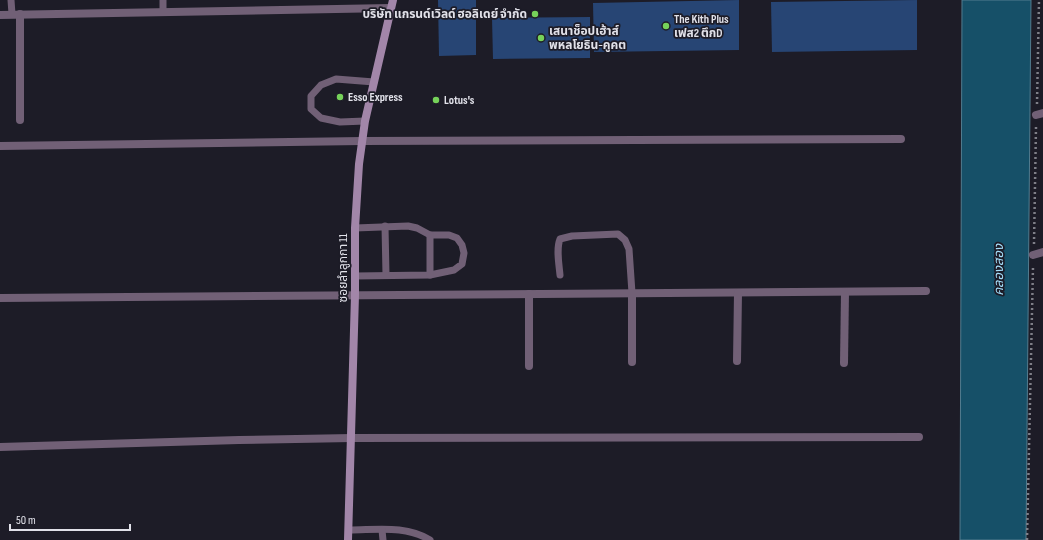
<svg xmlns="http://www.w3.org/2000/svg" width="1043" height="540" font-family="'Sofia Sans Condensed','Noto Sans Thai',sans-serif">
<rect width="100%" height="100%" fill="#1d1c27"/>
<!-- water -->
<path fill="#165068" stroke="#537c8f" d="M962,0H1031L1026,540H960Z"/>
<!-- building -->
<g fill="#274574">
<path d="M438,0H476V55L439,56Z"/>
<path d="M739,0V50L594,52L593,3Z"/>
<path d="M917,0V50L772,52L771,2Z"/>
<path d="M590,17V58L493,59L492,18Z"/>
</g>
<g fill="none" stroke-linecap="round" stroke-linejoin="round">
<!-- path -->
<g stroke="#7f7f88" stroke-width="2.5" stroke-dasharray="2 3" stroke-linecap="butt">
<path d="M1037,104L1039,0"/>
<path d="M1034,244L1036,127"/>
<path d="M1027,540L1033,267"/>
</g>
<!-- lane -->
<g stroke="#716076" stroke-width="7">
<path d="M11,0L12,14"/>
<path d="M163,12V0"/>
<path d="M365,121L340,122L321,118L311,109V96L321,85L336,79L374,82"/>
<path d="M385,226L386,275"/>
<path d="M355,228L408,226L417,228L430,235H449L457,238L462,245L464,253L462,264L454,270L430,275L355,276"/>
<path d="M430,275V235"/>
<path d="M560,275C559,264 556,249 560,239L572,236L618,234L625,240L629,249L632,293"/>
<path d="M349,530C377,530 406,525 430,540"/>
<path d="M382,530L383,540"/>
</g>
<!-- street -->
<g stroke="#716076" stroke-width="8">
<path d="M20,14V120"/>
<path d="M0,15L391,8"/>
<path d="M1036,115L1043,113"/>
<path d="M0,146L362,141L901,139"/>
<path d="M1033,255L1043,252"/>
<path d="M632,293V362"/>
<path d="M529,294V366"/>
<path d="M0,298L926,291"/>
<path d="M737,361L738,293"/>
<path d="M844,363L845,292"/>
<path d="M0,447L239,440L352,438L919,437"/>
</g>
<!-- secondary -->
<path stroke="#a286a9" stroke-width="8" d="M348,540L355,295V228L359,164L365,121L393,0"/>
</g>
<!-- markers -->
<g fill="#76d25a" stroke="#1d1c27" stroke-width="1.5">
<circle cx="535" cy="14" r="4"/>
<circle cx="666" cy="26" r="4"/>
<circle cx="541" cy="38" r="4"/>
<circle cx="340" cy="97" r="4"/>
<circle cx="436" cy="100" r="4"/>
</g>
<g text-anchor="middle" stroke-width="3.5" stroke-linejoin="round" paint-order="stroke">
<!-- poi labels -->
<g font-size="12" font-weight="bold" fill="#e1e1e9" stroke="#1d1c27" text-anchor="start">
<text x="527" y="18" text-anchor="end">บริษัท แกรนด์เวิลด์ ฮอลิเดย์ จำกัด</text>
<text x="674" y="23">The Kith Plus<tspan x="674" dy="14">เฟส2 ตึกD</tspan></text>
<text x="549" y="35">เสนาช็อปเฮ้าส์<tspan x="549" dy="14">พหลโยธิน-คูคต</tspan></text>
<text x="348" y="101">Esso Express</text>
<text x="444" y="104">Lotus's</text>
</g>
<!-- street labels -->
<g font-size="12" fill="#e1e1e9" stroke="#1d1c27">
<text transform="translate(343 268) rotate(-90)" y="4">ซอยลำลูกกา 11</text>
</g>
<!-- water labels -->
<g font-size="13" font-style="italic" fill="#a5dffb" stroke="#1d1c27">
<text transform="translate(998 270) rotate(-90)" y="5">คลองสอง</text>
</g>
</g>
<!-- scale -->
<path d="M10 524v6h120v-6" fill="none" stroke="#e1e1e9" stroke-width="2"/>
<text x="16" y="524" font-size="12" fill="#e1e1e9" stroke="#1d1c27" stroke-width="3" paint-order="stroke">50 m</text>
</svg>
